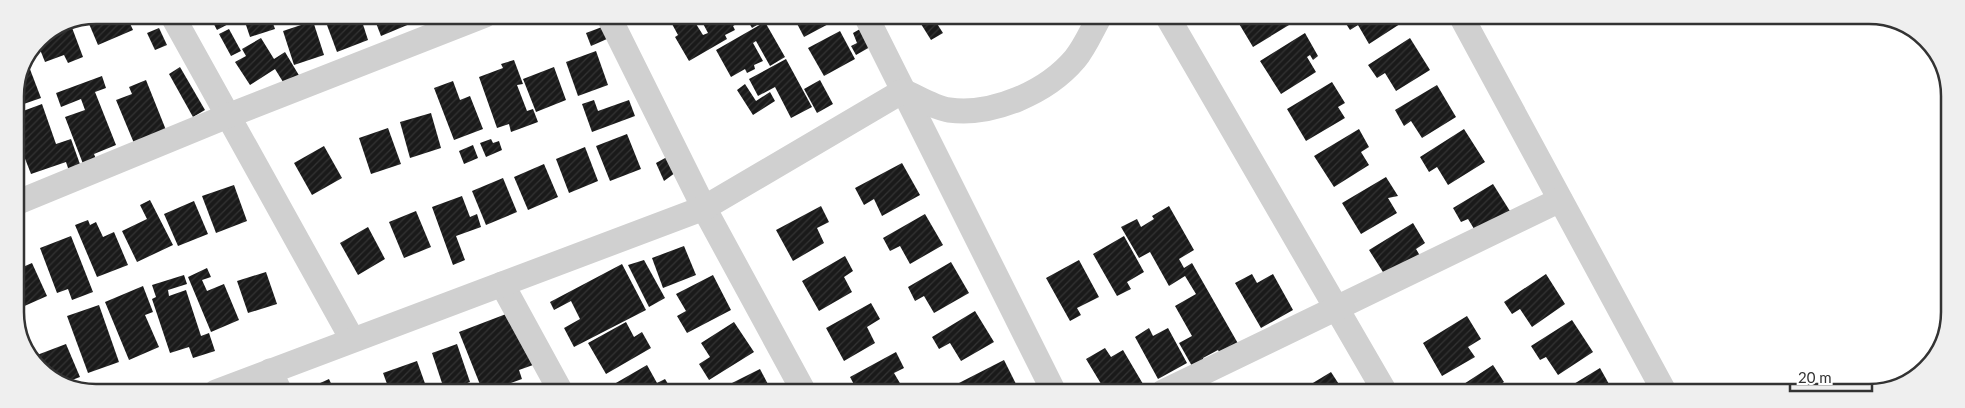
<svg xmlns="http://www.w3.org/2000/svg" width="1965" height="408" font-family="Lato,sans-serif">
<defs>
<pattern id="building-hatch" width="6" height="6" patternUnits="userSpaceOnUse" patternTransform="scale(1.25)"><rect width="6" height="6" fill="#1a1a1a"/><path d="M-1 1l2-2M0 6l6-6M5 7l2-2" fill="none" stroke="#333"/></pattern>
</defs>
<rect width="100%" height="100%" fill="#fff"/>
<!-- building -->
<g fill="url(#building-hatch)">
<path d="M96,15H126L133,30L98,45L87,19Z"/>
<path d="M209,15H230L234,21L217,30Z"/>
<path d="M258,15H270L275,29L250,37L244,19Z"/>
<path d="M328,15H360L368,40L337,52L324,17Z"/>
<path d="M373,15H409L412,23L381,36Z"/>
<path d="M687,15L691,16L703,35L708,33L699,16H739L735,18L738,23L733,26L735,30L725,35L727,39L689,61L675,37L678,35L672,24Z"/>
<path d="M745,16H765L767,19L752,28Z"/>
<path d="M793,16H831L834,21L804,37Z"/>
<path d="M916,16H932L943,33L931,40Z"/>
<path d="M944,16H960L949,23Z"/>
<path d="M1236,16H1284L1289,25L1253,47L1235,17Z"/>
<path d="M1341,16H1399L1403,22L1369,44L1358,25L1350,30Z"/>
<path d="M313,21L324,55L294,65L283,31Z"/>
<path d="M765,22L785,57L770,66L756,41L753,43L763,61L754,65L755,69L747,73L745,69L731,77L716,50Z"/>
<path d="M71,25L83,57L68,63L64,55L45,62L37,42L39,38Z"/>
<path d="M602,27L607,39L591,46L586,33Z"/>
<path d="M159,28L167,45L155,50L147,33Z"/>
<path d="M229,29L241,51L231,56L219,34Z"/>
<path d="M860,29L870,47L856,55L851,46L857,43L853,33Z"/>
<path d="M840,31L855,59L824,76L808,48Z"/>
<path d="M1305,33L1318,56L1313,60L1310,55L1307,57L1316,72L1281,94L1260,61Z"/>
<path d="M261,38L274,59L285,52L303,82L288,90L275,69L250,85L235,62L246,56L242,49Z"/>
<path d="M1410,38L1430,70L1396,91L1385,73L1377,78L1368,65Z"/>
<path d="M596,51L608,85L578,96L566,62Z"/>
<path d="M786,59L812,107L791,118L775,87L758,96L749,79Z"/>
<path d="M514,60L523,84L517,85L527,111L533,109L538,122L511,132L509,124L497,128L479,77L503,68L501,64Z"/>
<path d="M28,64L41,98L15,107V91Z"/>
<path d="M180,67L205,110L193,117L169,74Z"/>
<path d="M554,67L566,100L536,112L523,79Z"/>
<path d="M102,76L106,88L95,92L116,145L94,154L98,164L85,169L65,117L85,110L81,99L61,107L56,93Z"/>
<path d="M146,80L168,135L136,148L116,100L132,94L129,87Z"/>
<path d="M820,80L833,104L817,113L804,89Z"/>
<path d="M453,81L460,100L470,96L483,129L454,140L434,88Z"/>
<path d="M1332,82L1345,103L1338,107L1345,118L1306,141L1287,109Z"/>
<path d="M745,84L756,101L770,92L775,101L753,115L737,90Z"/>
<path d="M1437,85L1456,117L1422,138L1411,121L1404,126L1395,110Z"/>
<path d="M594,100L598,111L629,100L635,116L592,132L582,104Z"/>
<path d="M42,104L56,144L71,139L81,167L69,171L66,162L31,174L15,133V114Z"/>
<path d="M431,113L441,148L410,158L400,122Z"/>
<path d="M388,128L401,164L371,174L359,138Z"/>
<path d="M1359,129L1369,147L1361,152L1369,165L1334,187L1314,156Z"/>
<path d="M1464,129L1485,162L1448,185L1437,167L1429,172L1420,157Z"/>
<path d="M627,134L641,169L610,181L596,146Z"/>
<path d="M491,139L493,143L499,141L502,150L486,157L480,143Z"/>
<path d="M473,145L478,158L464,164L459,151Z"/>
<path d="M324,146L342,178L312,195L294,163Z"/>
<path d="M585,147L598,181L569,193L556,159Z"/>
<path d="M667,157L675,173L664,181L656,163Z"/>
<path d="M902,163L920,195L882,216L874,199L864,205L855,188Z"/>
<path d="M544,164L558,197L528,210L514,177Z"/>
<path d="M1386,177L1398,196L1388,198L1397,213L1361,234L1342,203Z"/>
<path d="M503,178L517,212L486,225L472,191Z"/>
<path d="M1493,184L1513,216L1479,237L1468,219L1461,222L1453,208Z"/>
<path d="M234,185L247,221L216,233L202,196Z"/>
<path d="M462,196L470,217L477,214L481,227L456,236L465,260L453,265L432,207Z"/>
<path d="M150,200L173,245L137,262L122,231L147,219L140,205Z"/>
<path d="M194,201L208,234L178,246L164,214Z"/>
<path d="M821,206L829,222L817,228L824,243L793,261L776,230Z"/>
<path d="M1169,206L1194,250L1179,259L1184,268L1192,263L1240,347L1222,357L1218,350L1203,358L1204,361L1197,375L1179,343L1192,336L1175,306L1196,294L1185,276L1169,286L1150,252L1139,258L1121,227L1137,219L1141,227L1154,219L1152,216Z"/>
<path d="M416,211L431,247L404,258L389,222Z"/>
<path d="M925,214L943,245L910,264L900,246L890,251L883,238Z"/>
<path d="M88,220L90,225L96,222L103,237L114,232L128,265L97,277L75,225Z"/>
<path d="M1413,223L1425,243L1416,249L1422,259L1388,280L1369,250Z"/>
<path d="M368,227L385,259L358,275L340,243Z"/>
<path d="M71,236L93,292L72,300L68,289L57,293L40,248Z"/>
<path d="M1124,236L1144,272L1127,282L1131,289L1117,296L1093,254Z"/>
<path d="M684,246L696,275L663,288L652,258Z"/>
<path d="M845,256L853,271L844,277L852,292L819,311L802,281Z"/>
<path d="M644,260L665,298L649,307L628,265Z"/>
<path d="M1079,260L1099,297L1077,308L1081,315L1070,321L1046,278Z"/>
<path d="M951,262L969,293L934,313L924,296L915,301L908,287Z"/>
<path d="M32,263L47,296L20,308L16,301V270Z"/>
<path d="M622,264L646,310L574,347L564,328L580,319L571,301L554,310L550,302Z"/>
<path d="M207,268L211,277L202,280L207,291L224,284L239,320L211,332L188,277Z"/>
<path d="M266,272L277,304L248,313L237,281Z"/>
<path d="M1252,274L1257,283L1273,274L1293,310L1261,328L1235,283Z"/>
<path d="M1546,274L1565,304L1532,327L1520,309L1512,314L1504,302Z"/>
<path d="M184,275L187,284L168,290L169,296L186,290L201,336L209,333L215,351L193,358L189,347L170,353L152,299L156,297L152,285Z"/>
<path d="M713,275L731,310L687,333L677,316L686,311L676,294Z"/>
<path d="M143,286L153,312L145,315L159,347L129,360L105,302Z"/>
<path d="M871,303L880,319L867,327L875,343L844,361L826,328Z"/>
<path d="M99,305L119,362L88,373L67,316Z"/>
<path d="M975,311L994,342L961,361L950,343L939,349L932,337Z"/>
<path d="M511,312L533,365L519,370L522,379L508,384L511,392H483L459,332Z"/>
<path d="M1467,316L1481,339L1468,347L1475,357L1442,376L1423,343Z"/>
<path d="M20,318L26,331L20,334L17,328V319Z"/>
<path d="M1572,320L1593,352L1558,375L1546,357L1540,360L1531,346Z"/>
<path d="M626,322L634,337L642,332L651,348L606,374L588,343Z"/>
<path d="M734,322L754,352L709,380L699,364L710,357L701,343Z"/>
<path d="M1149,328L1153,336L1168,328L1187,363L1158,379L1135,337Z"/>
<path d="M66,344L80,377L64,383L44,372L37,355Z"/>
<path d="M457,344L470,382L459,386L461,392H445L432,353Z"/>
<path d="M1105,348L1111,357L1123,350L1143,384L1129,392H1106L1086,359Z"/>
<path d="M896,352L904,368L894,373L904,390L858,392L850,377Z"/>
<path d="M1004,360L1020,392H961L957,384Z"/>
<path d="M417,361L428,392H390L383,373Z"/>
<path d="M647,365L657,383L665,379L673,392H612L609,387Z"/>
<path d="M1493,365L1504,382L1491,390L1492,393H1450Z"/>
<path d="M1600,368L1614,393H1559Z"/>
<path d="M760,369L772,392H727L724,387Z"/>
<path d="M1331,372L1344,392H1298Z"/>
<path d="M329,379L334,390L321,392L318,384Z"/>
<path d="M368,384L371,392H348Z"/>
</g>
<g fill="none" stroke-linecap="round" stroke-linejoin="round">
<!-- minor -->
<g stroke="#d0d0d0" stroke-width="25">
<path d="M172,15L352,339"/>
<path d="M608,15L704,208L804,392"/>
<path d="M866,16L1054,392"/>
<path d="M1167,16L1385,392"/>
<path d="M1461,16L1665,393"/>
<path d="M16,203L230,115L485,15"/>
<path d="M502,284L561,392"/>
<path d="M270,371L280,392"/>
<path d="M216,392L704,208L903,91C917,97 934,108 949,110C993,116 1047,92 1075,59C1085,47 1092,30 1100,16"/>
<path d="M1163,392L1560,200"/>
</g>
</g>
<!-- crop -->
<path d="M0 0H1965V408H0ZM96 24H1869A72 72 0 0 1 1941 96V312A72 72 0 0 1 1869 384H96A72 72 0 0 1 24 312V96A72 72 0 0 1 96 24Z" fill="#efefef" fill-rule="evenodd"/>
<path fill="none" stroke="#333" stroke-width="2.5" d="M96 24H1869A72 72 0 0 1 1941 96V312A72 72 0 0 1 1869 384H96A72 72 0 0 1 24 312V96A72 72 0 0 1 96 24Z"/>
<!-- scale -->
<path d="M1790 383v8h82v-8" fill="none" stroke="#333333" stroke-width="2.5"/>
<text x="1798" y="383" font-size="15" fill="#333333" stroke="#ffffff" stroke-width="4" paint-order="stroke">20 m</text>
</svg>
